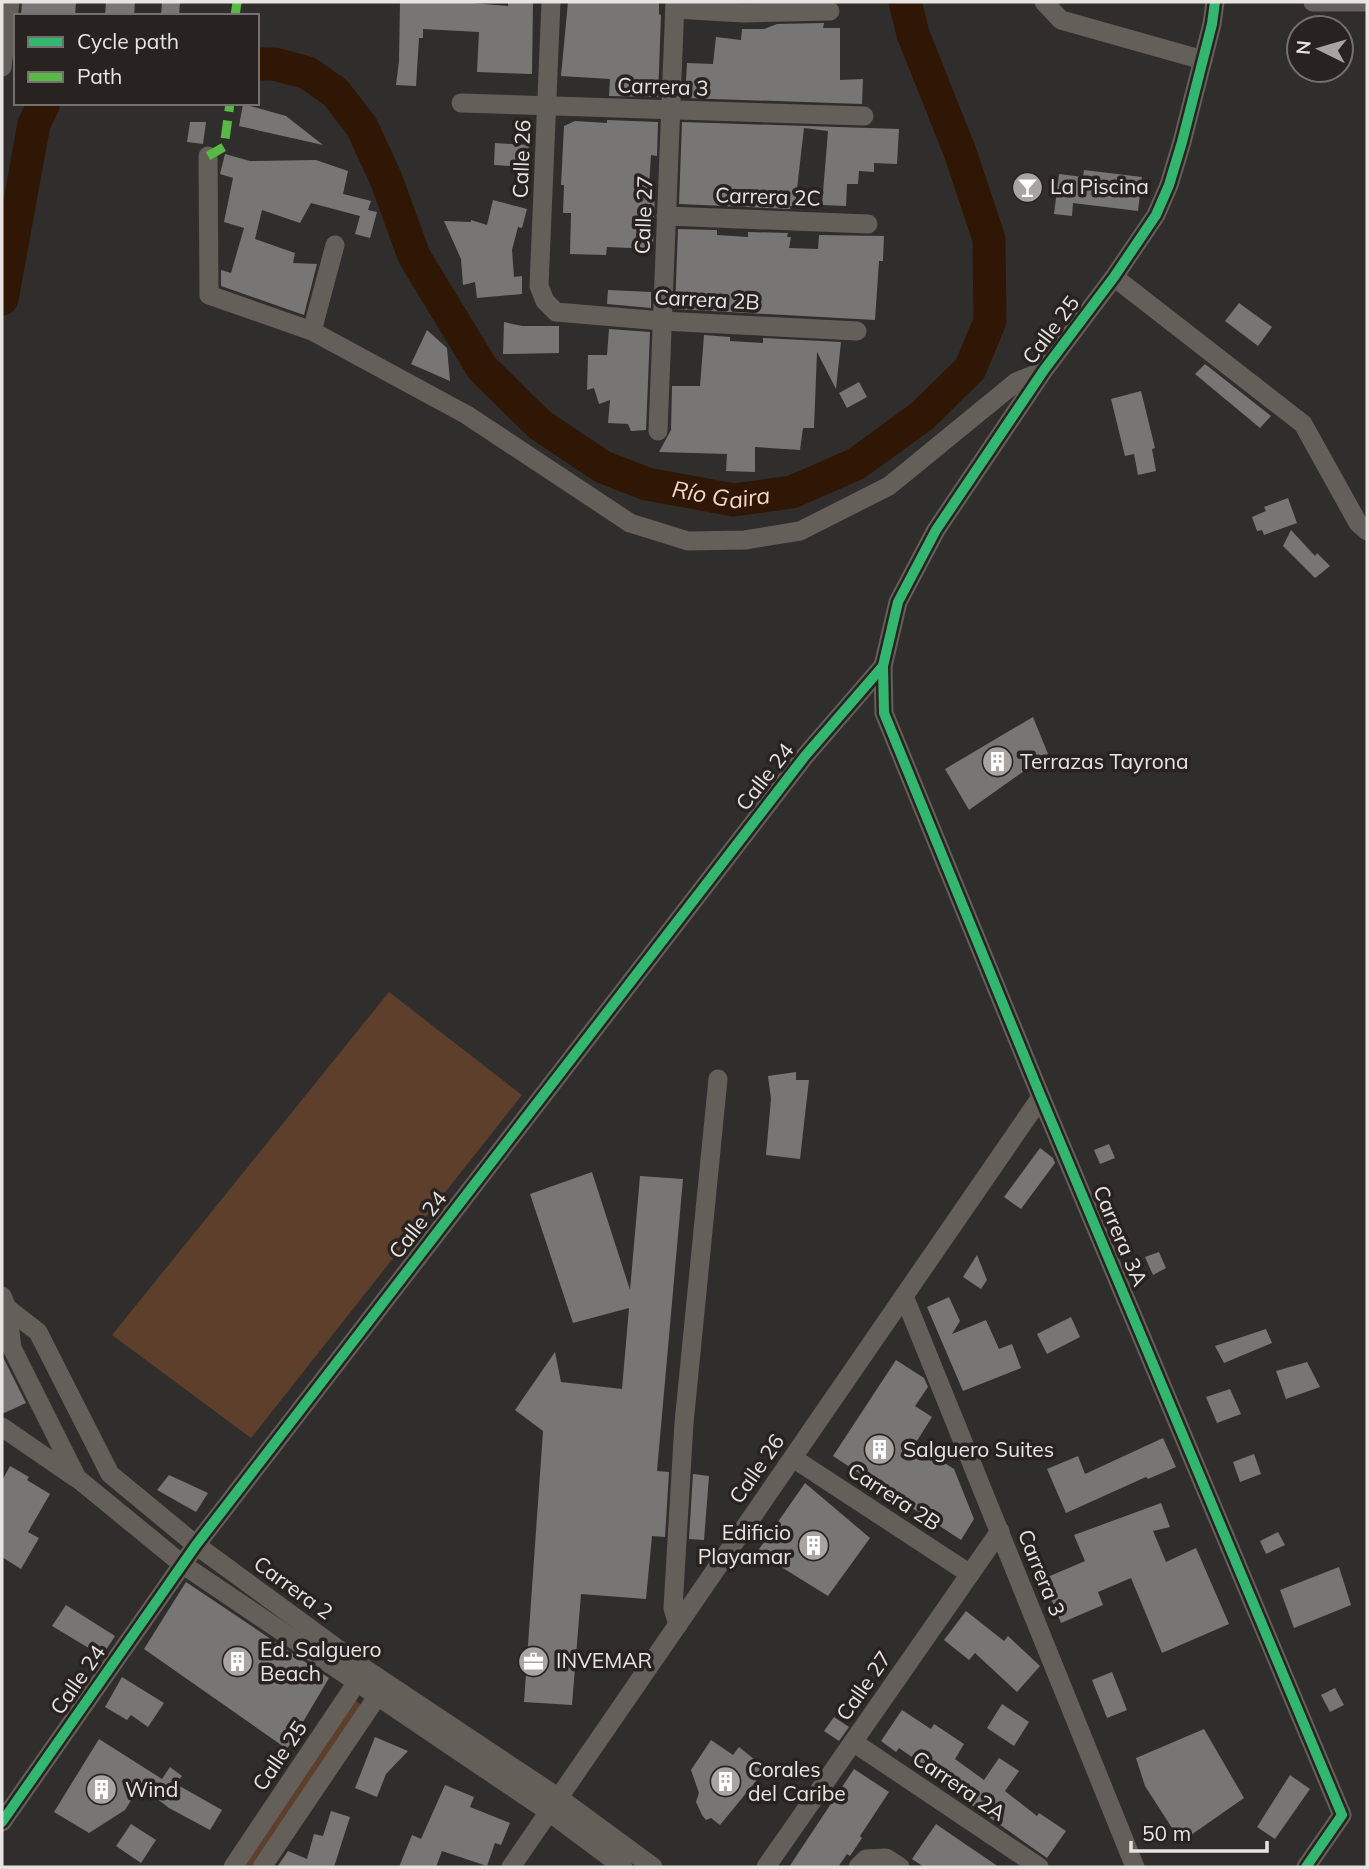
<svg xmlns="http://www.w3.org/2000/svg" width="1369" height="1869" font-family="Mulish,sans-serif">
<rect width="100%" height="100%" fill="#302e2c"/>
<!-- green -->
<g fill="#5d3f2b">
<path d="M389,992L522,1095L251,1438L112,1335Z"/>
<path d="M355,1700L364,1707L255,1867H241Z"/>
</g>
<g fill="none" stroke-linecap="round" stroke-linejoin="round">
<!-- river -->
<g stroke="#301605" stroke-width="33">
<path id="s1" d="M257,64H274L308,73L336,93L362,127L386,179L414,256L482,368L540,425L603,467L647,484L734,500L792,492L856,464L922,416L970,369L990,321L989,239L960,152L913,34L905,2"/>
<path d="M2,299L34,124L44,103"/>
</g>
</g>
<!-- building -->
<g fill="#787675">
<path d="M22,2H76L75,16H21Z"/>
<path d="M106,2H135L134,16H105Z"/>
<path d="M162,2H180L179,16H161Z"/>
<path d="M400,2H460L508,6V2H533L532,74L477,72L479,32L423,29V38H419L416,86L396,85L399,61Z"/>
<path d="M568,2H659V14L661,15L658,97L609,96L610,79L561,76Z"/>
<path d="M824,23L823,28H840V80L863,79L862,104L685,98L687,63L713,64L716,37L741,40L742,29H764L777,24Z"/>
<path d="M243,104L286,116L323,145L239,126Z"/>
<path d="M607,120L658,122L657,156L651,155L649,187H655L653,249L607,247L606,255L570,254L571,213H563L564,185H561L564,126L575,121L607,123Z"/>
<path d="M190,122H206L203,144L187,142Z"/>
<path d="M682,122L899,129L897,164L874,163V172L859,171L858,184H847L846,206L822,205L828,131L804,128L795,206H790V209L679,204Z"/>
<path d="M495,143L529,145L527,167L494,165Z"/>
<path d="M225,154L250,161L316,160L348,171L343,194L371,201L368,210L377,212L370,238L355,234L360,216L311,203L300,223L262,210L255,239L295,253L293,263L317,264L304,315L221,286V270L231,273L244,228L224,222L233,178L220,174Z"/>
<path d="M1084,170L1142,177L1138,211L1073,203L1072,216L1054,214L1059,174L1083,177Z"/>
<path d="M493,200L527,209L522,228L518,227L512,250L514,277L522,276V294L477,298L475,282L463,285L461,259L444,221L471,222V220L487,225Z"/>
<path d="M678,229L717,230V235L748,237V232L788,233L787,237H791L789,248L818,249L819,235L884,236L883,261H879L875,320L675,309Z"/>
<path d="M608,290L651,292V308L607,304Z"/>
<path d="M1239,303L1272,327L1258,346L1225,321Z"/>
<path d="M504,322L522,326H559V353L503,354Z"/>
<path d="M609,329L650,332L646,430L631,431L628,424L608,423L610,400L599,404L594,388L587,390L588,355H607Z"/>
<path d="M427,330L447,348L450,381L411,364Z"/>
<path d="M704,335L730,337V341L763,343V338L841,342L836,389L817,352L814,428H803L800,450L755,447V472L726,471L727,454L659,452L671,430L672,386H700Z"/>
<path d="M1205,364L1271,416L1260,428L1195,374Z"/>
<path d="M859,382L867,397L847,408L839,393Z"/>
<path d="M1141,391L1155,448L1152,449L1156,471L1138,475L1134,454L1125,456L1111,399Z"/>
<path d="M1288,498L1297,523L1264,535L1262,530L1257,531L1252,517L1266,511L1264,507Z"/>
<path d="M1291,530L1315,556L1317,553L1330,566L1315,578L1283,546Z"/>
<path d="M1033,717L1048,754L969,810L945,769Z"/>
<path d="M796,1072V1080H809L800,1159L766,1155L771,1099L768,1076Z"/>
<path d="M1109,1144L1115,1158L1100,1164L1094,1150Z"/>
<path d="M1040,1148L1053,1158L1055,1163L1021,1209L1004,1197Z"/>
<path d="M592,1172L630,1290L640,1176L683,1179L657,1471L669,1472L665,1537L652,1536L646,1599L581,1594L572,1705L524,1702L543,1431L515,1410L555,1352L561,1382L622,1389L629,1308L573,1323L530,1194Z"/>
<path d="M1159,1252L1166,1268L1153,1275L1145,1257Z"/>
<path d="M977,1255L987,1280L981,1289L963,1277Z"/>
<path d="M949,1297L960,1321L952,1334L986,1320L999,1349L1012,1344L1021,1368L963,1391L927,1307Z"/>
<path d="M1071,1317L1080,1337L1047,1354L1037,1334Z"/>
<path d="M1266,1329L1272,1343L1224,1363L1215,1346Z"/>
<path d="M2,1355L26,1403L2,1414Z"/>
<path d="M896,1360L924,1378L928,1387L915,1406L932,1417L915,1444L954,1469L974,1519L961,1540L833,1456Z"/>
<path d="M1307,1362L1320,1387L1286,1399L1276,1371Z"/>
<path d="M1230,1389L1241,1414L1217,1423L1206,1397Z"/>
<path d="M1163,1438L1176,1467L1148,1479L1146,1477L1066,1513L1047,1469L1078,1456L1085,1474Z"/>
<path d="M1254,1454L1261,1474L1240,1482L1233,1462Z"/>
<path d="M10,1466L29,1477L27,1480L50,1494L28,1532L39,1538L21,1569L2,1557V1481Z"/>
<path d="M693,1474L709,1476L704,1540L689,1539Z"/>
<path d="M169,1475L208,1493L196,1512L157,1490Z"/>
<path d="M805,1483L870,1538L828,1596L757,1552Z"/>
<path d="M1161,1503L1170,1527L1153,1531L1166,1562L1196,1548L1229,1624L1162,1653L1131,1578L1098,1592L1103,1605L1061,1623L1043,1579L1085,1561L1074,1535Z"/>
<path d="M1278,1532L1285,1545L1266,1554L1260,1541Z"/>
<path d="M1339,1567L1351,1605L1294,1628L1280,1590Z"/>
<path d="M186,1582L329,1678L287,1749L144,1649Z"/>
<path d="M66,1605L115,1636L102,1656L52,1626Z"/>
<path d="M966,1611L1004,1641L1008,1636L1040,1666L1017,1692L975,1653L969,1660L944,1640Z"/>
<path d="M1112,1672L1127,1710L1107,1718L1092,1680Z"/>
<path d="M122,1677L164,1703L148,1727L131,1715L127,1720L105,1707Z"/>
<path d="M1335,1688L1344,1705L1330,1712L1321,1695Z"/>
<path d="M1002,1704L1029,1722L1014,1746L987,1728Z"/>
<path d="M902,1710L931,1729L934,1724L964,1744L955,1759L984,1780L999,1758L1019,1771L1005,1791L1037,1816L1039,1813L1066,1831L1047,1858L952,1791L940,1781L942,1778L899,1748L896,1752L881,1741Z"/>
<path d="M834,1717L849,1727L839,1741L824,1731Z"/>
<path d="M1204,1729L1244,1798L1181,1842L1145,1786L1136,1758Z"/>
<path d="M375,1737L408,1751L386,1774L377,1797L355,1788Z"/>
<path d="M99,1739L162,1779L170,1767L182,1776L176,1784L222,1810L210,1830L169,1808L151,1794L153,1791L150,1794L140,1786L125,1810L89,1833L54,1812Z"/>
<path d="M711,1740L733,1755L739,1747L766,1769L720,1825L711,1818L706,1820L702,1815L696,1802L699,1793L691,1770Z"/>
<path d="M854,1769L889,1792L860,1836L862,1838L850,1856L847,1854L838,1867H789Z"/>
<path d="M1290,1775L1310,1789L1275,1839L1257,1827Z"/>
<path d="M445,1785L474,1797L470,1807L510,1823L501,1845L495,1843L487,1866L442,1851L436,1867H399L412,1835L421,1839Z"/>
<path d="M331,1811L350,1817L334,1867H277L288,1851L307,1859L314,1834L323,1836Z"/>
<path d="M131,1824L156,1840L141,1863L116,1846Z"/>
<path d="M936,1824L968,1846L999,1867H924L912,1859Z"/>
</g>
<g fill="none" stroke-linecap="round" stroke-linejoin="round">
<!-- minor -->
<g stroke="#655f5a" stroke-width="19">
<path d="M551,2L539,286L545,301L556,312L662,321L857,331"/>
<path d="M1044,2L1061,20L1203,60"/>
<path d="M1215,2L1212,24L1182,142L1169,185L1156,215L1114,277L1044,370L936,530L898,602L883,666L884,713L1041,1097L1342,1815L1306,1867"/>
<path d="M1313,2H1364"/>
<path d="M675,9L743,13L830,11"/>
<path d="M2,67L10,2"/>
<path d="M461,103L864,116"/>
<path d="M208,156L209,295L312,331L467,415L630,523L688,541L745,540L800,531L889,486L1016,382L1043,371"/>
<path d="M666,216L868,224"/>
<path d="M1114,277L1303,424L1358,523L1367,531"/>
<path d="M312,331L335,245"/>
<path d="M658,431L675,2"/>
<path d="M2,1296L7,1308L12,1348L77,1478L182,1564L549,1812L623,1867"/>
<path d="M904,1296L1135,1867"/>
<path d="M7,1308L38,1332L110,1474L196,1545L365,1669L559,1798L653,1867"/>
<path d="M2,1427L76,1478"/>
<path d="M793,1458L970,1574"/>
<path d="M678,1625L673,1608L684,1423L718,1079"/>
<path d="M853,1742L1039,1867"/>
<path d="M2,1822L196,1545L805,756L883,666"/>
<path d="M233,1867L363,1673"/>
<path d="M262,1867L383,1688"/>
<path d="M511,1867L1041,1097"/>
<path d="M766,1867L1000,1531"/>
<path d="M858,1867L866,1859L886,1858L900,1867"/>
</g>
<!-- quiet -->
<g stroke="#58b947" stroke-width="9" stroke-dasharray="18 9" stroke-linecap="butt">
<path d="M235,16L237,2"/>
<path d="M208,156L224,147L230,103"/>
</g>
<defs>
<g id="cycleway">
<path d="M1215,2L1212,24L1182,142L1169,185L1156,215L1114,277L1044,370L936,530L898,602L883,666L884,713L1041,1097L1342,1815L1306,1867"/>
<path d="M2,1822L196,1545L805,756L883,666"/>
</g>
</defs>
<!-- cycleway casing -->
<use href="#cycleway" stroke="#282320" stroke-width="15"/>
<!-- cycleway -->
<use href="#cycleway" stroke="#33b770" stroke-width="10"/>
</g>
<!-- icons -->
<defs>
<symbol id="bar-disc" viewBox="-11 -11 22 22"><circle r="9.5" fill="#a7a4a2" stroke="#282320"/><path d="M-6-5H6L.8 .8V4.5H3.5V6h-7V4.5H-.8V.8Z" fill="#fff"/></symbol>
<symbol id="building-disc" viewBox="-11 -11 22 22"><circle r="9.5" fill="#a7a4a2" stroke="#282320"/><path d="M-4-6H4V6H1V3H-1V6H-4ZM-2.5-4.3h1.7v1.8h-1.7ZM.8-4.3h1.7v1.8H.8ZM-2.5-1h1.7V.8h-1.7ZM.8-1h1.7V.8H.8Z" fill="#fff"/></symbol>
<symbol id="office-disc" viewBox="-11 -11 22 22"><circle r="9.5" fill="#a7a4a2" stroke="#282320"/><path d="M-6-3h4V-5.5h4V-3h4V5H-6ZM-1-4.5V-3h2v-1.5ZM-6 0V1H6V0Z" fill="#fff"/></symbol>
</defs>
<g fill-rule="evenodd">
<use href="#bar-disc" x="1010" y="170" width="35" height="35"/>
<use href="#building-disc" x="980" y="744" width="35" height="35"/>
<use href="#building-disc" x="862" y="1432" width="35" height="35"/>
<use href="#building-disc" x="796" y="1528" width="35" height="35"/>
<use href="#office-disc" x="516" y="1644" width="35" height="35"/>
<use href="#building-disc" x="220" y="1644" width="35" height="35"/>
<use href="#building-disc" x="708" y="1764" width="35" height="35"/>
<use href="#building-disc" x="84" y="1772" width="35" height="35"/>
</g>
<g text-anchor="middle" stroke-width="7" stroke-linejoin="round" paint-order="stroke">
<!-- street labels -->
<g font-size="21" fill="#e7e4e2" stroke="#282320">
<text transform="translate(663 87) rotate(2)" y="7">Carrera 3</text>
<text transform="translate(522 159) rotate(-88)" y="7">Calle 26</text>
<text transform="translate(768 197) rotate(2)" y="7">Carrera 2C</text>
<text transform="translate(644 215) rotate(-88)" y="7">Calle 27</text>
<text transform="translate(707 300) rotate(3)" y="7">Carrera 2B</text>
<text transform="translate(1051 330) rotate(-53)" y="7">Calle 25</text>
<text transform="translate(765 777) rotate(-52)" y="7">Calle 24</text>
<text transform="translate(418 1225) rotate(-52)" y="7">Calle 24</text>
<text transform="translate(1120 1236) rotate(67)" y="7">Carrera 3A</text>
<text transform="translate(757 1469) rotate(-55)" y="7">Calle 26</text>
<text transform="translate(894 1497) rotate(33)" y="7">Carrera 2B</text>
<text transform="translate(1041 1573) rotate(68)" y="7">Carrera 3</text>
<text transform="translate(293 1588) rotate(36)" y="7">Carrera 2</text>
<text transform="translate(78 1680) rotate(-55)" y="7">Calle 24</text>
<text transform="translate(864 1686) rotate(-55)" y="7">Calle 27</text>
<text transform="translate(280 1756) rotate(-56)" y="7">Calle 25</text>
<text transform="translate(959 1786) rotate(34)" y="7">Carrera 2A</text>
</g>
<!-- poi labels -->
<g font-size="21" fill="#e7e4e2" stroke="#282320" text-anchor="start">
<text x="1050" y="194">La Piscina</text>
<text x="1020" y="769">Terrazas Tayrona</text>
<text x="903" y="1457">Salguero Suites</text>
<text x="791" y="1540" text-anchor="end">Edificio<tspan x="791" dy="24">Playamar</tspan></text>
<text x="260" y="1657">Ed. Salguero<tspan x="260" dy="24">Beach</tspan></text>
<text x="556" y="1668">INVEMAR</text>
<text x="748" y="1777">Corales<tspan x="748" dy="24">del Caribe</tspan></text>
<text x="125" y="1797">Wind</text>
</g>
<!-- water labels -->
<g font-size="23" font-style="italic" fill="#f6d9c7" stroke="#282320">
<text dy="8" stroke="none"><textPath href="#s1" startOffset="679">Río Gaira</textPath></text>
</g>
</g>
<!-- border -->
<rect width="1369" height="1869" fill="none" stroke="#e7e4e2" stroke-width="7"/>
<!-- legend -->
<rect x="14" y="14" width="245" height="91" fill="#282320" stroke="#74706e" stroke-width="2"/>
<rect x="28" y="37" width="35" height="10" fill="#33b770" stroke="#74706e" stroke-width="2"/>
<text x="77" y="49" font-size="21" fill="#e7e4e2">Cycle path</text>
<rect x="28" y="72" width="35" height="10" fill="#58b947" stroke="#74706e" stroke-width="2"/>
<text x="77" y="84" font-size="21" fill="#e7e4e2">Path</text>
<!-- north arrow -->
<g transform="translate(1320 49) rotate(275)"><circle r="33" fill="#282320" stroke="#74706e" stroke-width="2"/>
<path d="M0-5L12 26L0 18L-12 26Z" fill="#a7a4a2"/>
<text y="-10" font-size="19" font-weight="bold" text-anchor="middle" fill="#e7e4e2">N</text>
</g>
<!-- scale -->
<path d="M1131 1841v10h136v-10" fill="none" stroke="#e7e4e2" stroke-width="3.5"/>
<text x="1142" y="1841" font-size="21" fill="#e7e4e2" stroke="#282320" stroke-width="5" paint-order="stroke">50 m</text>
</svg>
